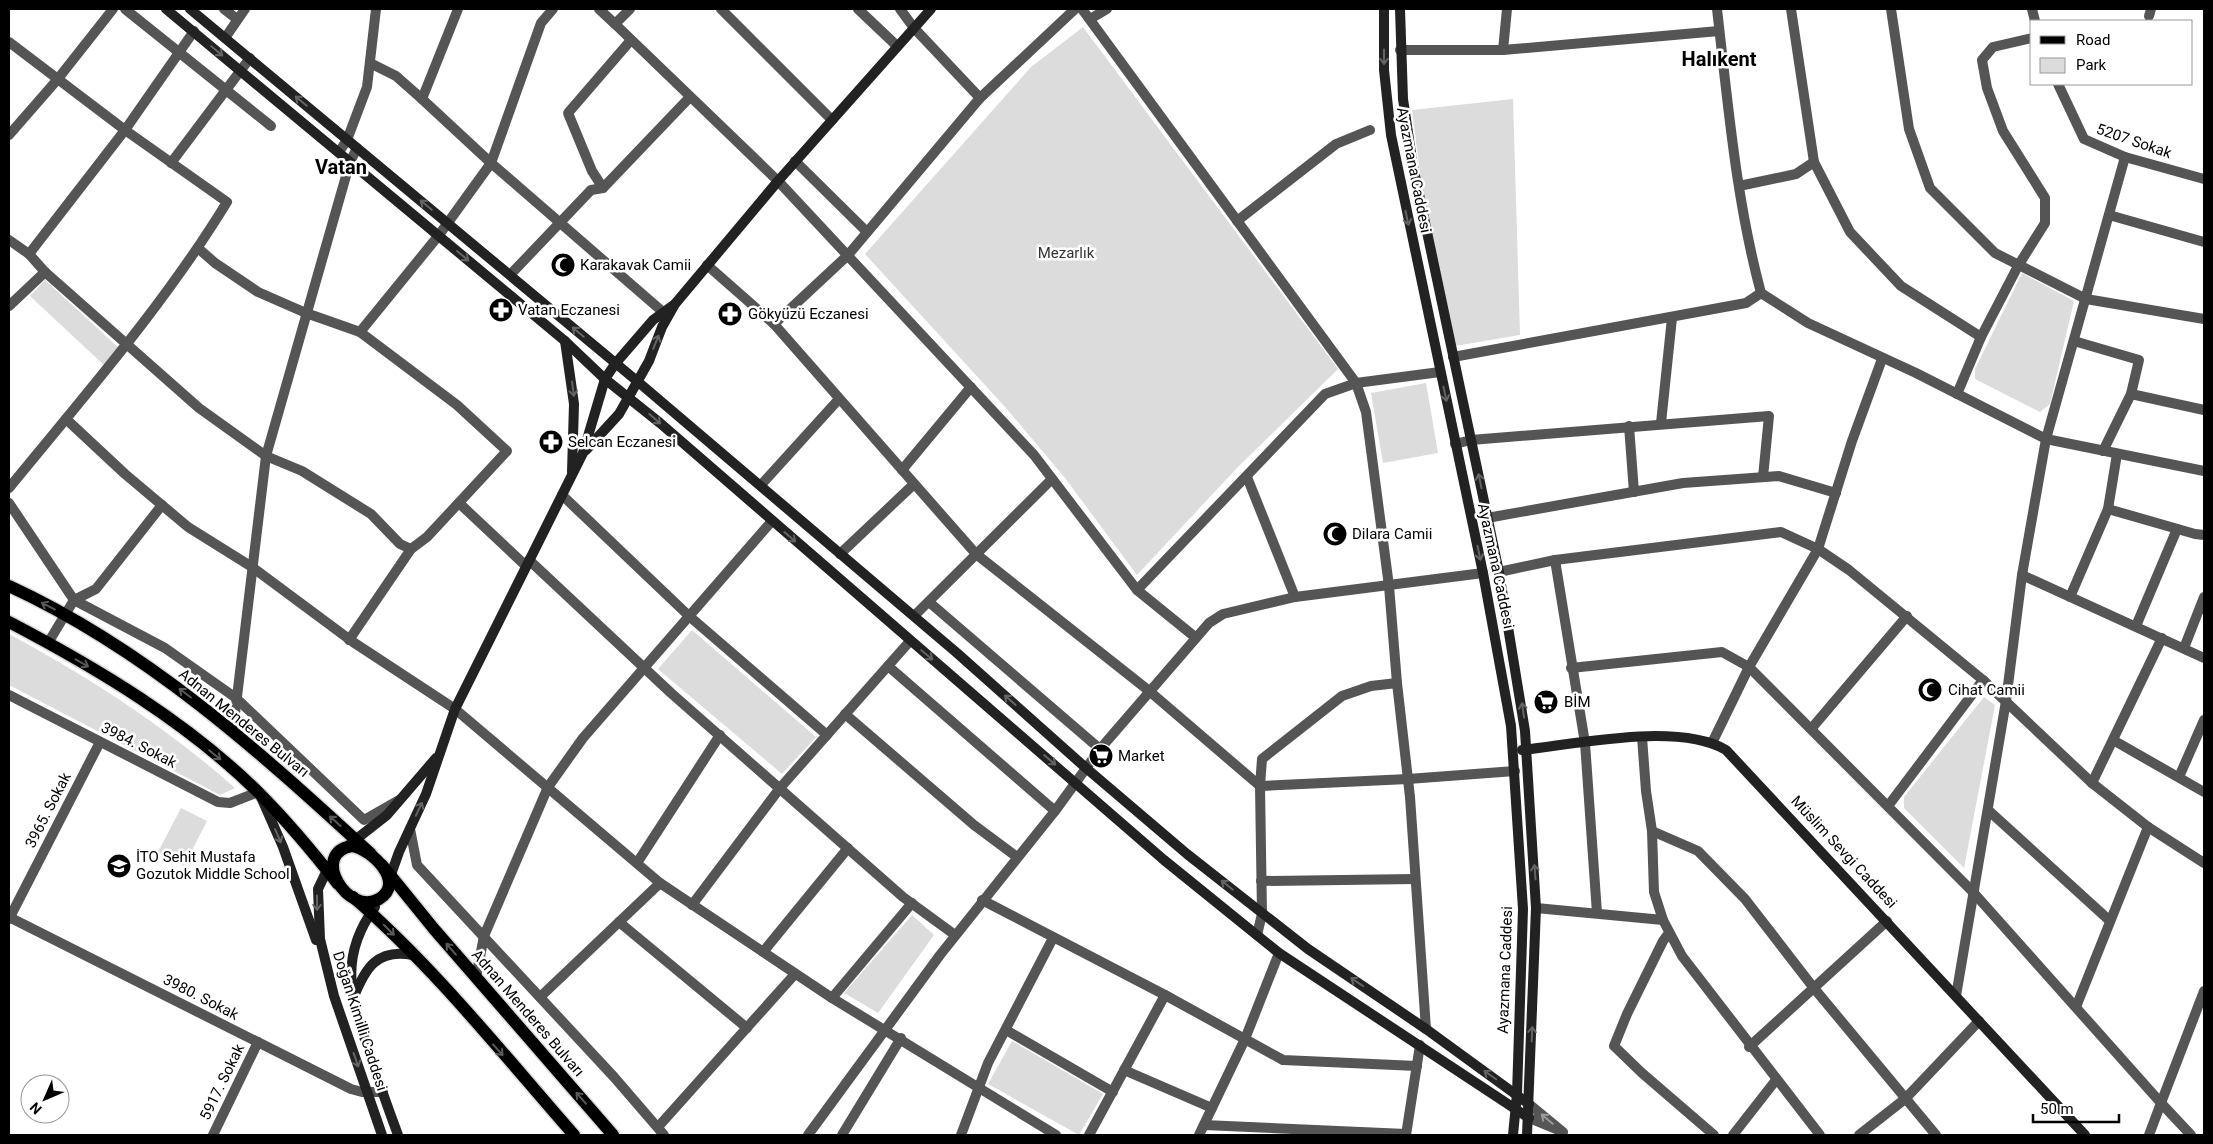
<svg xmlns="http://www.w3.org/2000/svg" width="2213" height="1144" font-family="Roboto,sans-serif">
<rect width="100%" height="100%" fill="#fff"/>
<!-- green -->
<g fill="#dcdcdc">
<path d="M1083,27L1338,369L1237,468L1137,575L1065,478L1006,408L865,254L1031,67Z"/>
<path d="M1513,99L1520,335L1455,346L1425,212L1412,110Z"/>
<path d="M2022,273L2074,301L2050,404L2040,412L1975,379V369Z"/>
<path d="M45,280L121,350L106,367L30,296Z"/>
<path d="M1426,383L1438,453L1383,463L1371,393Z"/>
<path d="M692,630L816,737L782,774L658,669Z"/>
<path d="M9,634C89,677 166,727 235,788L220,795L9,685Z"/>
<path d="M1984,697L1995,705L1964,868L1904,808V797Z"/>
<path d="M181,808L207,821L184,866L158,852Z"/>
<path d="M912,915L934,935L878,1013L844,993Z"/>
<path d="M1012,1041L1103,1094L1079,1135L988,1084Z"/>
</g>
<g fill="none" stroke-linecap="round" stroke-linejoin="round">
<defs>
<g id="primary">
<path d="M9,586C148,650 260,752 371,854"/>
<path d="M9,622C97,668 187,722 258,792C287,821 313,852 338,884"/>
<path d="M352,846C372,849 406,883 379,899C348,917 309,853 352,846Z"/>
<path d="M382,865L434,929L613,1135"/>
<path d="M353,897C434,967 503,1054 574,1135"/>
</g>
</defs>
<!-- primary casing -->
<use href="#primary" stroke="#dbdbdb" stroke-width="15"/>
<!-- street -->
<g stroke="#555" stroke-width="10">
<path d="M125,9L271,126"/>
<path d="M224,9L237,19"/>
<path d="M458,9L422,99L491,163L541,23L553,9"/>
<path d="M599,9L615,24"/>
<path d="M630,9L615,24L778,181L1034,455L1137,590"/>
<path d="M721,9L832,120"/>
<path d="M858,9L897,46"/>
<path d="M900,9L914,28L980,98"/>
<path d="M1082,9L1356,383L1325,394L1137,590L1195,637"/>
<path d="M1717,9C1728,104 1736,200 1761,293L1808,323L1916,373L2046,439L2204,471"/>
<path d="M1791,9L1814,162L1850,232L1901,286L1981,337"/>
<path d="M1891,9L1909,129L1930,188L1995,253L2086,299L2204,319"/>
<path d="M2032,9L2035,21"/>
<path d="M2149,16L2151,9"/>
<path d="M1090,19L1107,9"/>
<path d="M225,38L245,9"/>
<path d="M9,42L125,130L227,202C164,305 85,395 9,488"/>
<path d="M1400,50H1503L1719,31"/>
<path d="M1503,50L1507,9"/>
<path d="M370,63L396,76L422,99"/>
<path d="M2058,84L2084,139L2125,157L2204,179"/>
<path d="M9,135L57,80L113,9"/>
<path d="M339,152L347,140L367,87L376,9"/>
<path d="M795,161L867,232"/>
<path d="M171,163L250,58"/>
<path d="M1739,186L1796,174L1814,162"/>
<path d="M603,188L592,171L568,113L631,40"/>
<path d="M2109,215L2204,242"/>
<path d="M1237,221L1336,144L1370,130"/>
<path d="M9,240L29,254L45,272L199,408L266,456L302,471L371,514L400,544L411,549"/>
<path d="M199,249L215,263L258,292L306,313L360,332L457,405L507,451L427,537L411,549L349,640"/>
<path d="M29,254L125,130L194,31"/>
<path d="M707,265L774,324L976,554L1148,690L1260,786L1408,779L1515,771"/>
<path d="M510,275L591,190L603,188L690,97"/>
<path d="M9,306L45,272"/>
<path d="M774,324L848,255L980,98L1075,9"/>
<path d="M360,332L439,235L491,163L663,312"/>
<path d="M2074,341L2139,360L2131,394L2103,451"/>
<path d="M1453,357L1746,303L1761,293"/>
<path d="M1957,394L1981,337L2018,266L2045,223V198L2003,131L1987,88L1982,60L1993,47L2032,38"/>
<path d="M2131,394L2204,410"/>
<path d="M66,419L125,474L188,527L252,567L353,642L455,709L660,883L832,998L1056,1135"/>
<path d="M1661,423L1672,318"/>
<path d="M1629,426L1634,492"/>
<path d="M1455,444L1471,440L1769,416L1763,477"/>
<path d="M902,470L971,387"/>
<path d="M1247,477L1295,597"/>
<path d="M761,485L839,399"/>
<path d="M562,495L689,616L827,735"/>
<path d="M9,503L74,600L48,643"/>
<path d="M459,503L526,566"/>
<path d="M2108,509L2195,534L2204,535"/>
<path d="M1487,518L1683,483L1779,476L1836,493"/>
<path d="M840,554L914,484"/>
<path d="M529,560L671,693L903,897L955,935"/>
<path d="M1555,560L1585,743L1597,913"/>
<path d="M1499,572L1555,560L1781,532L1818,549L1849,570L1983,680L2092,783L2148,827L2204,863"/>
<path d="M2022,575L2204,658"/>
<path d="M2070,597L2108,509L2117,454"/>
<path d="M74,600L165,648L236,698L364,820L399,800"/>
<path d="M74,600L96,589L162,505"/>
<path d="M929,602L1100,749"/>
<path d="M914,616L1052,479"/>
<path d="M2136,626L2177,529"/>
<path d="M2184,648L2204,597"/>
<path d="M888,666L1055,811"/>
<path d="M1571,668L1722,652L1749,667L1973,892L2161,1103L2204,991"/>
<path d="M9,695L218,802L230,803L258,792"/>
<path d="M845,714L974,825L1017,857"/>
<path d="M1811,729L1907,616"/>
<path d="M233,730L266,456L350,162L357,148"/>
<path d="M1642,737L1646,791L1652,831L1654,892L1663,920L1682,956L1820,1135"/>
<path d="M2113,740L2204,792"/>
<path d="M1712,743L1749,667L1818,549L1852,441L1882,359"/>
<path d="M2179,777L2204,720"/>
<path d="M2092,783L2162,638"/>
<path d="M1888,806L1983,680"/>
<path d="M1988,810L2110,921"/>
<path d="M410,829L417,865L614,1077L664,1135"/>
<path d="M1652,831L1698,851L1745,899L1813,987L1936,1135"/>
<path d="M637,863L720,735"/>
<path d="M1261,881L1415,879"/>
<path d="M982,900L1165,995L1089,1135"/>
<path d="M692,905L780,788L910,641"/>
<path d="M1536,908L1663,920"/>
<path d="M9,917L351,1089L362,1092H383"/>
<path d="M9,919L100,742"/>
<path d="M619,922L747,1028"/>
<path d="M1669,933L1663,941L1627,1014L1614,1046L1642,1073L1714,1135"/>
<path d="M1257,935L1262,914L1260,786L1262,759L1342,696L1371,686L1397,683"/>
<path d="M763,952L848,848"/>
<path d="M476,978L484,936L548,787L583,738L772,521"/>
<path d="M1165,995L1283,1060L1417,1066"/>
<path d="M1956,996L2006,701L2022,575L2046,439L2125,157"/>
<path d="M540,997L660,883"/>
<path d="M832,998L912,903"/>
<path d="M2076,1007L2148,827"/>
<path d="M1426,1029L1410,797L1397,683L1389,586L1366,412L1356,383L1440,372"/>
<path d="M1006,1030L1113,1092"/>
<path d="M1749,1047L1887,921"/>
<path d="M1124,1070L1212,1108"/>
<path d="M1529,1118L1563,1132L1529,1104"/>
<path d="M1204,1125L1406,1134"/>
<path d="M658,1127L795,974"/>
<path d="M213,1135L258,1042"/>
<path d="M808,1135L940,955L1055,811L1100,749L1209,623L1223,614L1295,597L1483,573"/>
<path d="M842,1135L901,1038"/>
<path d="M961,1135L988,1063L1053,938"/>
<path d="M1199,1135L1245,1039L1279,953"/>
<path d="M1406,1135L1420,1045"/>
<path d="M1733,1135L1776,1080"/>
<path d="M1859,1135L1905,1099L1979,1021"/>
<path d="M2149,1135L2161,1103L2191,1135"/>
</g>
<!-- secondary -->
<g stroke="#222" stroke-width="10">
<path d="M166,9L565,341L605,379L660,423L1164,860L1279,953L1529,1118"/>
<path d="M190,9L637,381L957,653L1086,768L1187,854L1308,949L1426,1029L1529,1104"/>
<path d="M1384,9V70L1391,135L1483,573L1511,726L1523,909L1517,1094L1513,1135"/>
<path d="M1400,9L1403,99L1413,166L1499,572L1525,731L1536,908L1527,1135"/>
<path d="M565,341L574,404L572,472"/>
<path d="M586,450L619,414L649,361L662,327L675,304L778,181L931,9"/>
<path d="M1522,750C1577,744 1678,722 1726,750L2085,1135"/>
<path d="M261,797L283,847L316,940"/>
<path d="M350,844L387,815L436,758"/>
<path d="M329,866L318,889L320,939L334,996L382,1135"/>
<path d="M389,880L399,852L426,794L455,709L583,453L605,379L615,364L653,320L675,304"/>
<path d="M375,907C338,957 351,998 369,1052C378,1080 388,1108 398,1135"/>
<path d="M353,999C365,968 377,948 413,955"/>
</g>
<!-- primary -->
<use href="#primary" stroke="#000" stroke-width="12"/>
</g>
<!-- one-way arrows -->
<defs><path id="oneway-shaft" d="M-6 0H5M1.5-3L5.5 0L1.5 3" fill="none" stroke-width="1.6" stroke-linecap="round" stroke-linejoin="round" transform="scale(1.25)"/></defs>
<g stroke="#646464">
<use href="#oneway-shaft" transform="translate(217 51) rotate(40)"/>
<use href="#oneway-shaft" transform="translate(1384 57) rotate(90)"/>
<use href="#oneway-shaft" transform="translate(301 101) rotate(-140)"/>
<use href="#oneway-shaft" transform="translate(426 205) rotate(-140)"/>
<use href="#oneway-shaft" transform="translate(1407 218) rotate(78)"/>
<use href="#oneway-shaft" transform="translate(463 256) rotate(40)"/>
<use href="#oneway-shaft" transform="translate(578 332) rotate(-140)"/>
<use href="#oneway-shaft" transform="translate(656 342) rotate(-68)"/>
<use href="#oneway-shaft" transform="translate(573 389) rotate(83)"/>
<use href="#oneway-shaft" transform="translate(1445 394) rotate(78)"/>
<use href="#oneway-shaft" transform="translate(655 419) rotate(41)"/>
<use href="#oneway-shaft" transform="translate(1480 481) rotate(-102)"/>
<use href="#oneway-shaft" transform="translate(790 537) rotate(41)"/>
<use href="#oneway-shaft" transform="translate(1479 553) rotate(78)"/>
<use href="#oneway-shaft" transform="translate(927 655) rotate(40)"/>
<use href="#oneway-shaft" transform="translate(1010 700) rotate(-138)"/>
<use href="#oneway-shaft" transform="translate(1523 710) rotate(-98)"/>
<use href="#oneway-shaft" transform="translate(1050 760) rotate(40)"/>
<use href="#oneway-shaft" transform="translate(419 809) rotate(-65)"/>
<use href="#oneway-shaft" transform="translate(278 836) rotate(67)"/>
<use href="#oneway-shaft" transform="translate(1535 872) rotate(-94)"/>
<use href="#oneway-shaft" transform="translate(1227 885) rotate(-141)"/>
<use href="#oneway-shaft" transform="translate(317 903) rotate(90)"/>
<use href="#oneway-shaft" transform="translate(1357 982) rotate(-146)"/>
<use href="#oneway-shaft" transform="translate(1532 1034) rotate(-88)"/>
<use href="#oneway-shaft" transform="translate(356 1060) rotate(71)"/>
<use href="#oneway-shaft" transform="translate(1490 1075) rotate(-145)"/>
</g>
<g stroke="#595959">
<use href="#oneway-shaft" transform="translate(48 606) rotate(-153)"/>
<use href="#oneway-shaft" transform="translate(82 663) rotate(30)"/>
<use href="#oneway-shaft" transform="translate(185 693) rotate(-143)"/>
<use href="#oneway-shaft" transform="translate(215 755) rotate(39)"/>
<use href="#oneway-shaft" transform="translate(335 821) rotate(-138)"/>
<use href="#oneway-shaft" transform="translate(389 930) rotate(45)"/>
<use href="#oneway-shaft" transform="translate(451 949) rotate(-131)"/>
<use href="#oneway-shaft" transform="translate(498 1050) rotate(48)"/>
<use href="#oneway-shaft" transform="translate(581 1098) rotate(-131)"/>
</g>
<use stroke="#999" href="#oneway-shaft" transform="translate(1547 1119) rotate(-140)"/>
<!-- icons -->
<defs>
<symbol id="mosque-disc" viewBox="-11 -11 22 22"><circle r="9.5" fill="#000" stroke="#fff"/><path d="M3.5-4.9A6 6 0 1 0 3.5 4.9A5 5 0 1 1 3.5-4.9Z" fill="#fff"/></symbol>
<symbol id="pharmacy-disc" viewBox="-11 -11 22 22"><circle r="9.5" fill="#000" stroke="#fff"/><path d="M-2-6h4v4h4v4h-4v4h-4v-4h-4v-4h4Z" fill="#fff"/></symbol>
<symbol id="supermarket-disc" viewBox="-11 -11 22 22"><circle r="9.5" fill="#000" stroke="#fff"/><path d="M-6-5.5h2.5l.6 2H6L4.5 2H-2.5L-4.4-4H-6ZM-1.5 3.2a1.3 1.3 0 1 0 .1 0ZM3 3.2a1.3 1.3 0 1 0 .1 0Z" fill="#fff"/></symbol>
<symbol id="school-disc" viewBox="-11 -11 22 22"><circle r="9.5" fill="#000" stroke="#fff"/><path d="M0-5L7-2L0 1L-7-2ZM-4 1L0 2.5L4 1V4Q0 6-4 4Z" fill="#fff"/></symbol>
</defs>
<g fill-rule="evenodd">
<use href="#mosque-disc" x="549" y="251" width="28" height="28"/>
<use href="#pharmacy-disc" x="487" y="296" width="28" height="28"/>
<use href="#pharmacy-disc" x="716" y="300" width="28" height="28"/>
<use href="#pharmacy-disc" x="537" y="428" width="28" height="28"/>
<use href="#mosque-disc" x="1321" y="520" width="28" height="28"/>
<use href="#mosque-disc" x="1916" y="676" width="28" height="28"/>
<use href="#supermarket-disc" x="1532" y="688" width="28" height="28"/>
<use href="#supermarket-disc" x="1087" y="742" width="28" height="28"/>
<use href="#school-disc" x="105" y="852" width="28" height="28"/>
</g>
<g text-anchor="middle" stroke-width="5" stroke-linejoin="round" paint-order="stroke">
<!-- street labels -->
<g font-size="15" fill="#000" stroke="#fff">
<text transform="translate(2134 141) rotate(19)" y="5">5207 Sokak</text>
<text transform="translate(1414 170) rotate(79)" y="5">Ayazmana Caddesi</text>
<text transform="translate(1496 566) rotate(78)" y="5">Ayazmana Caddesi</text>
<text transform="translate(244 723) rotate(39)" y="5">Adnan Menderes Bulvarı</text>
<text transform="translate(139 745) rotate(27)" y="5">3984. Sokak</text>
<text transform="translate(48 810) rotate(-63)" y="5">3965. Sokak</text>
<text transform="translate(1844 852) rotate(47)" y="5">Müslim Sevgi Caddesi</text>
<text transform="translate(1505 970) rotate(-88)" y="5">Ayazmana Caddesi</text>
<text transform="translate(201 997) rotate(27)" y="5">3980. Sokak</text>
<text transform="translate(528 1013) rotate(49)" y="5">Adnan Menderes Bulvarı</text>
<text transform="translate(360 1021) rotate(72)" y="5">Doğan Kimilli Caddesi</text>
<text transform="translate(222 1082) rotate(-64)" y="5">5917. Sokak</text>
</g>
<!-- park labels -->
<g font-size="15" fill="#333" stroke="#fff">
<text x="1066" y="258">Mezarlık</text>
</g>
<!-- poi labels -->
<g font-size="15" fill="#000" stroke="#fff" text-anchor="start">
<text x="580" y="270">Karakavak Camii</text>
<text x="518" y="315">Vatan Eczanesi</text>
<text x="748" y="319">Gökyüzü Eczanesi</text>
<text x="568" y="447">Selcan Eczanesi</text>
<text x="1352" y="539">Dilara Camii</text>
<text x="1948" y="695">Cihat Camii</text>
<text x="1564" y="707">BİM</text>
<text x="1118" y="761">Market</text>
<text x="136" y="862">İTO Sehit Mustafa<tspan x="136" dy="17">Gozutok Middle School</tspan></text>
</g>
<!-- district labels -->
<g font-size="20" font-weight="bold" fill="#000" stroke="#fff">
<text x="1719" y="66">Halıkent</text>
<text x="341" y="174">Vatan</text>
</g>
</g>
<!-- border -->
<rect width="2213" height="1144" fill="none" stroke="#000000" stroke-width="20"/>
<!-- legend -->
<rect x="2030" y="20" width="162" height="65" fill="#ffffff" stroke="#999999"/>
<rect x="2040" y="36" width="25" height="8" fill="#000000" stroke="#999999"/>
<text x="2076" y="45" font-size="15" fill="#000000">Road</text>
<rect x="2040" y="58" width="25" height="15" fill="#dcdcdc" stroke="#999999"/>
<text x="2076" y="70" font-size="15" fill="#000000">Park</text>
<!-- north arrow -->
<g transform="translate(45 1099) rotate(225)"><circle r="24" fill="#ffffff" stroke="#999999"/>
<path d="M0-4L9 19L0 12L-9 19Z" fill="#000000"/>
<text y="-8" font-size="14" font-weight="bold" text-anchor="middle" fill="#000000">N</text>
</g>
<!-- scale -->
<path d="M2033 1114v8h86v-8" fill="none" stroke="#000000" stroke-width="2.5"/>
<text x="2040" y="1114" font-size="15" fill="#000000" stroke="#ffffff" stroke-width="4" paint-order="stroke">50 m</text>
</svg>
